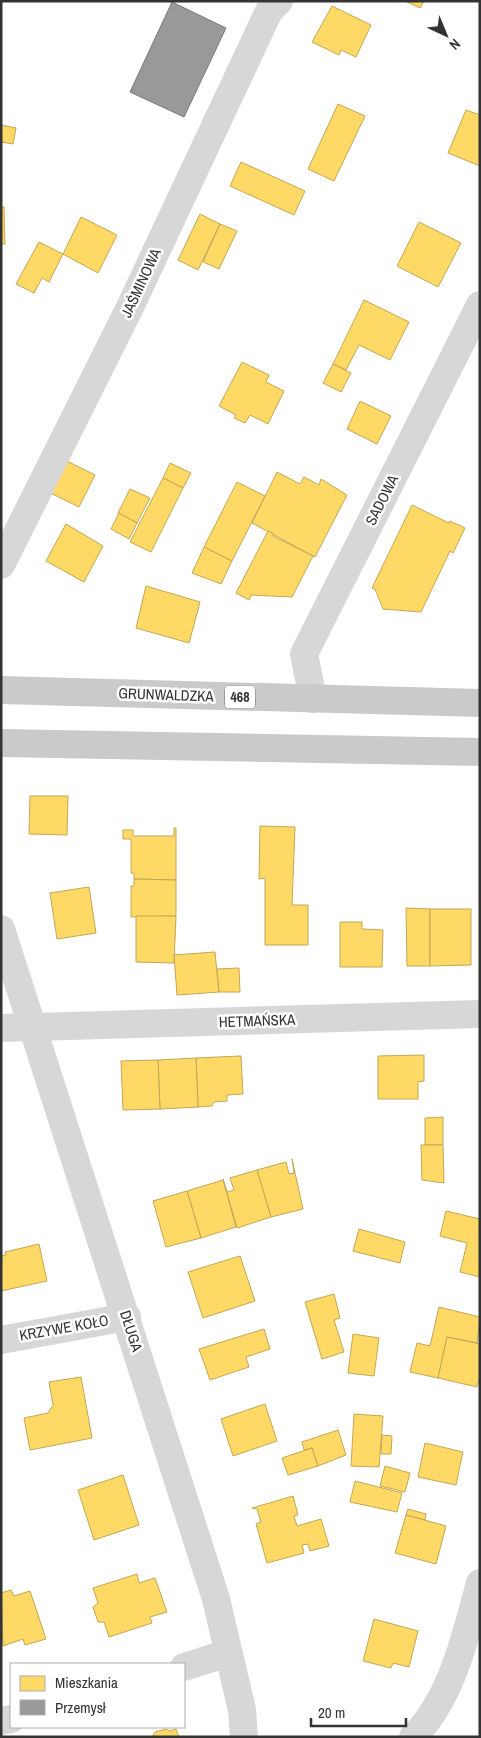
<svg xmlns="http://www.w3.org/2000/svg" width="481" height="1738" font-family="'Archivo Narrow',sans-serif">
<rect width="100%" height="100%" fill="#fff"/>
<!-- homes -->
<g fill="#ffd966" stroke="#c2a757">
<path d="M405,1H424L420,8Z"/>
<path d="M332,6L371,25L356,57L341,50L339,55L312,42Z"/>
<path d="M338,104L365,116L334,181L308,169Z"/>
<path d="M466,110L480,115V166L448,153Z"/>
<path d="M1,125L16,128L13,144L1,142Z"/>
<path d="M241,162L305,191L294,215L230,186Z"/>
<path d="M1,207H4L5,244H1Z"/>
<path d="M200,214L220,224L198,270L178,260Z"/>
<path d="M81,217L117,235L98,273L63,254Z"/>
<path d="M419,222L461,243L438,287L397,266Z"/>
<path d="M220,224L237,231L219,269L203,262Z"/>
<path d="M39,242L63,254L49,282L42,278L34,293L16,284Z"/>
<path d="M364,300L409,322L390,360L359,345L346,370L333,364Z"/>
<path d="M242,362L269,375L266,382L284,391L268,424L250,415L245,423L234,418L236,415L219,406Z"/>
<path d="M333,364L351,373L341,392L323,383Z"/>
<path d="M360,401L391,416L377,444L347,429Z"/>
<path d="M59,457L95,475L79,507L42,489Z"/>
<path d="M170,463L191,473L183,488L163,478Z"/>
<path d="M277,472L300,484L304,477L319,485L321,479L347,495L315,557L252,523Z"/>
<path d="M163,478L183,488L151,552L130,542Z"/>
<path d="M237,482L265,496L232,561L204,547Z"/>
<path d="M130,489L150,498L137,523L118,513Z"/>
<path d="M412,505L449,523L450,521L465,528L453,553L450,551L421,612L383,609L375,589L372,588Z"/>
<path d="M119,513L137,523L129,539L111,529Z"/>
<path d="M66,524L103,546L84,582L46,561Z"/>
<path d="M268,531L274,534L273,536L313,556L292,597L251,595L249,600L236,593Z"/>
<path d="M204,547L232,561L221,584L192,573Z"/>
<path d="M146,586L200,602L189,643L136,628Z"/>
<path d="M30,796H68L67,835L29,834Z"/>
<path d="M260,826L295,827L292,905H308V945H265V878L259,879Z"/>
<path d="M174,828H176V880L134,879V873H131V839H123V830H133V836H174Z"/>
<path d="M134,879L176,880V916L131,917V886H134Z"/>
<path d="M89,887L96,933L57,939L50,893Z"/>
<path d="M406,908L430,909V966H407Z"/>
<path d="M430,909H471V965L430,966Z"/>
<path d="M136,916H176L174,963L136,962Z"/>
<path d="M340,922H362V929L383,930L382,967H340Z"/>
<path d="M215,952L219,992L177,995L174,955Z"/>
<path d="M239,968L240,992H219L217,969Z"/>
<path d="M424,1055V1081L418,1082V1099H378V1056Z"/>
<path d="M241,1056L243,1094L227,1095V1101L214,1102L212,1106L198,1107L196,1058Z"/>
<path d="M196,1058L198,1107L160,1109L158,1060Z"/>
<path d="M158,1060L160,1109L123,1110L121,1061Z"/>
<path d="M443,1117V1145H425V1118Z"/>
<path d="M421,1145H443L444,1183L422,1180Z"/>
<path d="M292,1159L303,1209L271,1217L257,1170L286,1162L289,1174L294,1173Z"/>
<path d="M257,1170L271,1217L237,1228L223,1179L227,1192L234,1190L230,1178Z"/>
<path d="M223,1180L236,1227L201,1238L187,1191Z"/>
<path d="M187,1191L201,1238L166,1247L153,1201Z"/>
<path d="M446,1211L480,1219V1277L460,1272L467,1243L440,1236Z"/>
<path d="M359,1229L405,1242L400,1263L353,1251Z"/>
<path d="M39,1244L47,1281L1,1291V1256L6,1255L5,1252Z"/>
<path d="M240,1256L255,1301L203,1318L188,1272Z"/>
<path d="M334,1294L340,1318L334,1320L344,1352L322,1359L305,1302Z"/>
<path d="M439,1307L480,1317L477,1343L447,1337L438,1378L410,1372L417,1343L430,1346Z"/>
<path d="M264,1329L270,1349L246,1357L249,1367L210,1380L199,1349Z"/>
<path d="M353,1334L379,1338L374,1376L348,1373Z"/>
<path d="M447,1337L480,1344V1375L477,1387L438,1378Z"/>
<path d="M81,1377L92,1438L30,1450L24,1418L48,1413L53,1405L49,1382Z"/>
<path d="M265,1404L277,1441L233,1456L221,1419Z"/>
<path d="M354,1414L383,1416L379,1467L351,1466Z"/>
<path d="M338,1430L346,1455L318,1466L312,1448L304,1450L302,1442Z"/>
<path d="M382,1435L392,1436L391,1454H381Z"/>
<path d="M425,1443L463,1452L456,1485L418,1477Z"/>
<path d="M312,1448L318,1466L288,1475L282,1458Z"/>
<path d="M385,1466L410,1473L405,1492L380,1486Z"/>
<path d="M123,1475L139,1525L94,1540L78,1490Z"/>
<path d="M355,1481L402,1493L397,1512L350,1502Z"/>
<path d="M293,1496L298,1515L294,1516L297,1526L321,1519L329,1546L310,1551L308,1544L302,1545L304,1553L267,1563L256,1524L261,1522L257,1509L252,1508Z"/>
<path d="M408,1509L426,1514L425,1520L406,1515Z"/>
<path d="M406,1515L446,1526L436,1564L395,1553Z"/>
<path d="M137,1574L139,1583L155,1578L167,1612L150,1617L152,1623L109,1637L104,1622H98L93,1607L98,1603L93,1588Z"/>
<path d="M11,1590L14,1596L30,1591L46,1639L25,1645L23,1639L3,1646L1,1593Z"/>
<path d="M374,1619L418,1631L409,1667L393,1663L391,1668L363,1661Z"/>
<path d="M166,1729L170,1731L176,1729L179,1737H152L155,1732Z"/>
</g>
<!-- industry -->
<path fill="#999" stroke="#7a7a7a" d="M172,2L226,28L184,117L130,92Z"/>
<g fill="none" stroke-linecap="round" stroke-linejoin="round">
<!-- minor -->
<g stroke="#d7d7d7" stroke-width="28">
<path d="M1,565L131,305L269,11L279,1"/>
<path d="M313,699L304,654L480,305"/>
<path d="M1,929L216,1599L242,1710L244,1737"/>
<path d="M1,1028L480,1014"/>
<path d="M1,1340L127,1317"/>
<path d="M184,1667L228,1653"/>
<path d="M1,1721L11,1719"/>
<path d="M413,1737C452,1699 466,1634 480,1583"/>
</g>
<!-- primary -->
<g stroke="#cacaca" stroke-width="28">
<path d="M1,690L480,703"/>
<path d="M1,743L480,752"/>
</g>
</g>
<g text-anchor="middle" stroke-width="5" stroke-linejoin="round" paint-order="stroke">
<!-- shield labels -->
<rect fill="#fff" stroke="#707070" stroke-width="1" x="225" y="685.5" width="30" height="23" rx="4"/>
<g font-size="14" font-weight="bold" fill="#333">
<text x="240" y="702">468</text>
</g>
<!-- street labels -->
<g font-size="15" fill="#333" stroke="#fff">
<text transform="translate(141 283) rotate(-65)" y="5">JAŚMINOWA</text>
<text transform="translate(382 500) rotate(-63)" y="5">SADOWA</text>
<text transform="translate(166 695) rotate(2)" y="5">GRUNWALDZKA</text>
<text transform="translate(257 1021) rotate(-2)" y="5">HETMAŃSKA</text>
<text transform="translate(64 1328) rotate(-10)" y="5">KRZYWE KOŁO</text>
<text transform="translate(131 1331) rotate(72)" y="5">DŁUGA</text>
</g>
</g>
<!-- border -->
<rect width="481" height="1738" fill="none" stroke="#333333" stroke-width="5"/>
<!-- legend -->
<rect x="10" y="1663" width="175" height="65" fill="#ffffff" stroke="#adadad"/>
<rect x="20" y="1676" width="25" height="15" fill="#ffd966" stroke="#adadad"/>
<text x="55" y="1688" font-size="15" fill="#333333">Mieszkania</text>
<rect x="20" y="1700" width="25" height="15" fill="#999999" stroke="#adadad"/>
<text x="55" y="1713" font-size="15" fill="#333333">Przemysł</text>
<!-- north arrow -->
<g transform="translate(446 35) rotate(136)" stroke="#ffffff" stroke-width="4" paint-order="stroke">
<path d="M0-4L9 19L0 12L-9 19Z" fill="#333333"/>
<text y="-8" font-size="14" font-weight="bold" text-anchor="middle" fill="#333333">N</text>
</g>
<!-- scale -->
<path d="M311 1718v8h95v-8" fill="none" stroke="#333333" stroke-width="2.5"/>
<text x="318" y="1718" font-size="15" fill="#333333" stroke="#ffffff" stroke-width="4" paint-order="stroke">20 m</text>
</svg>
